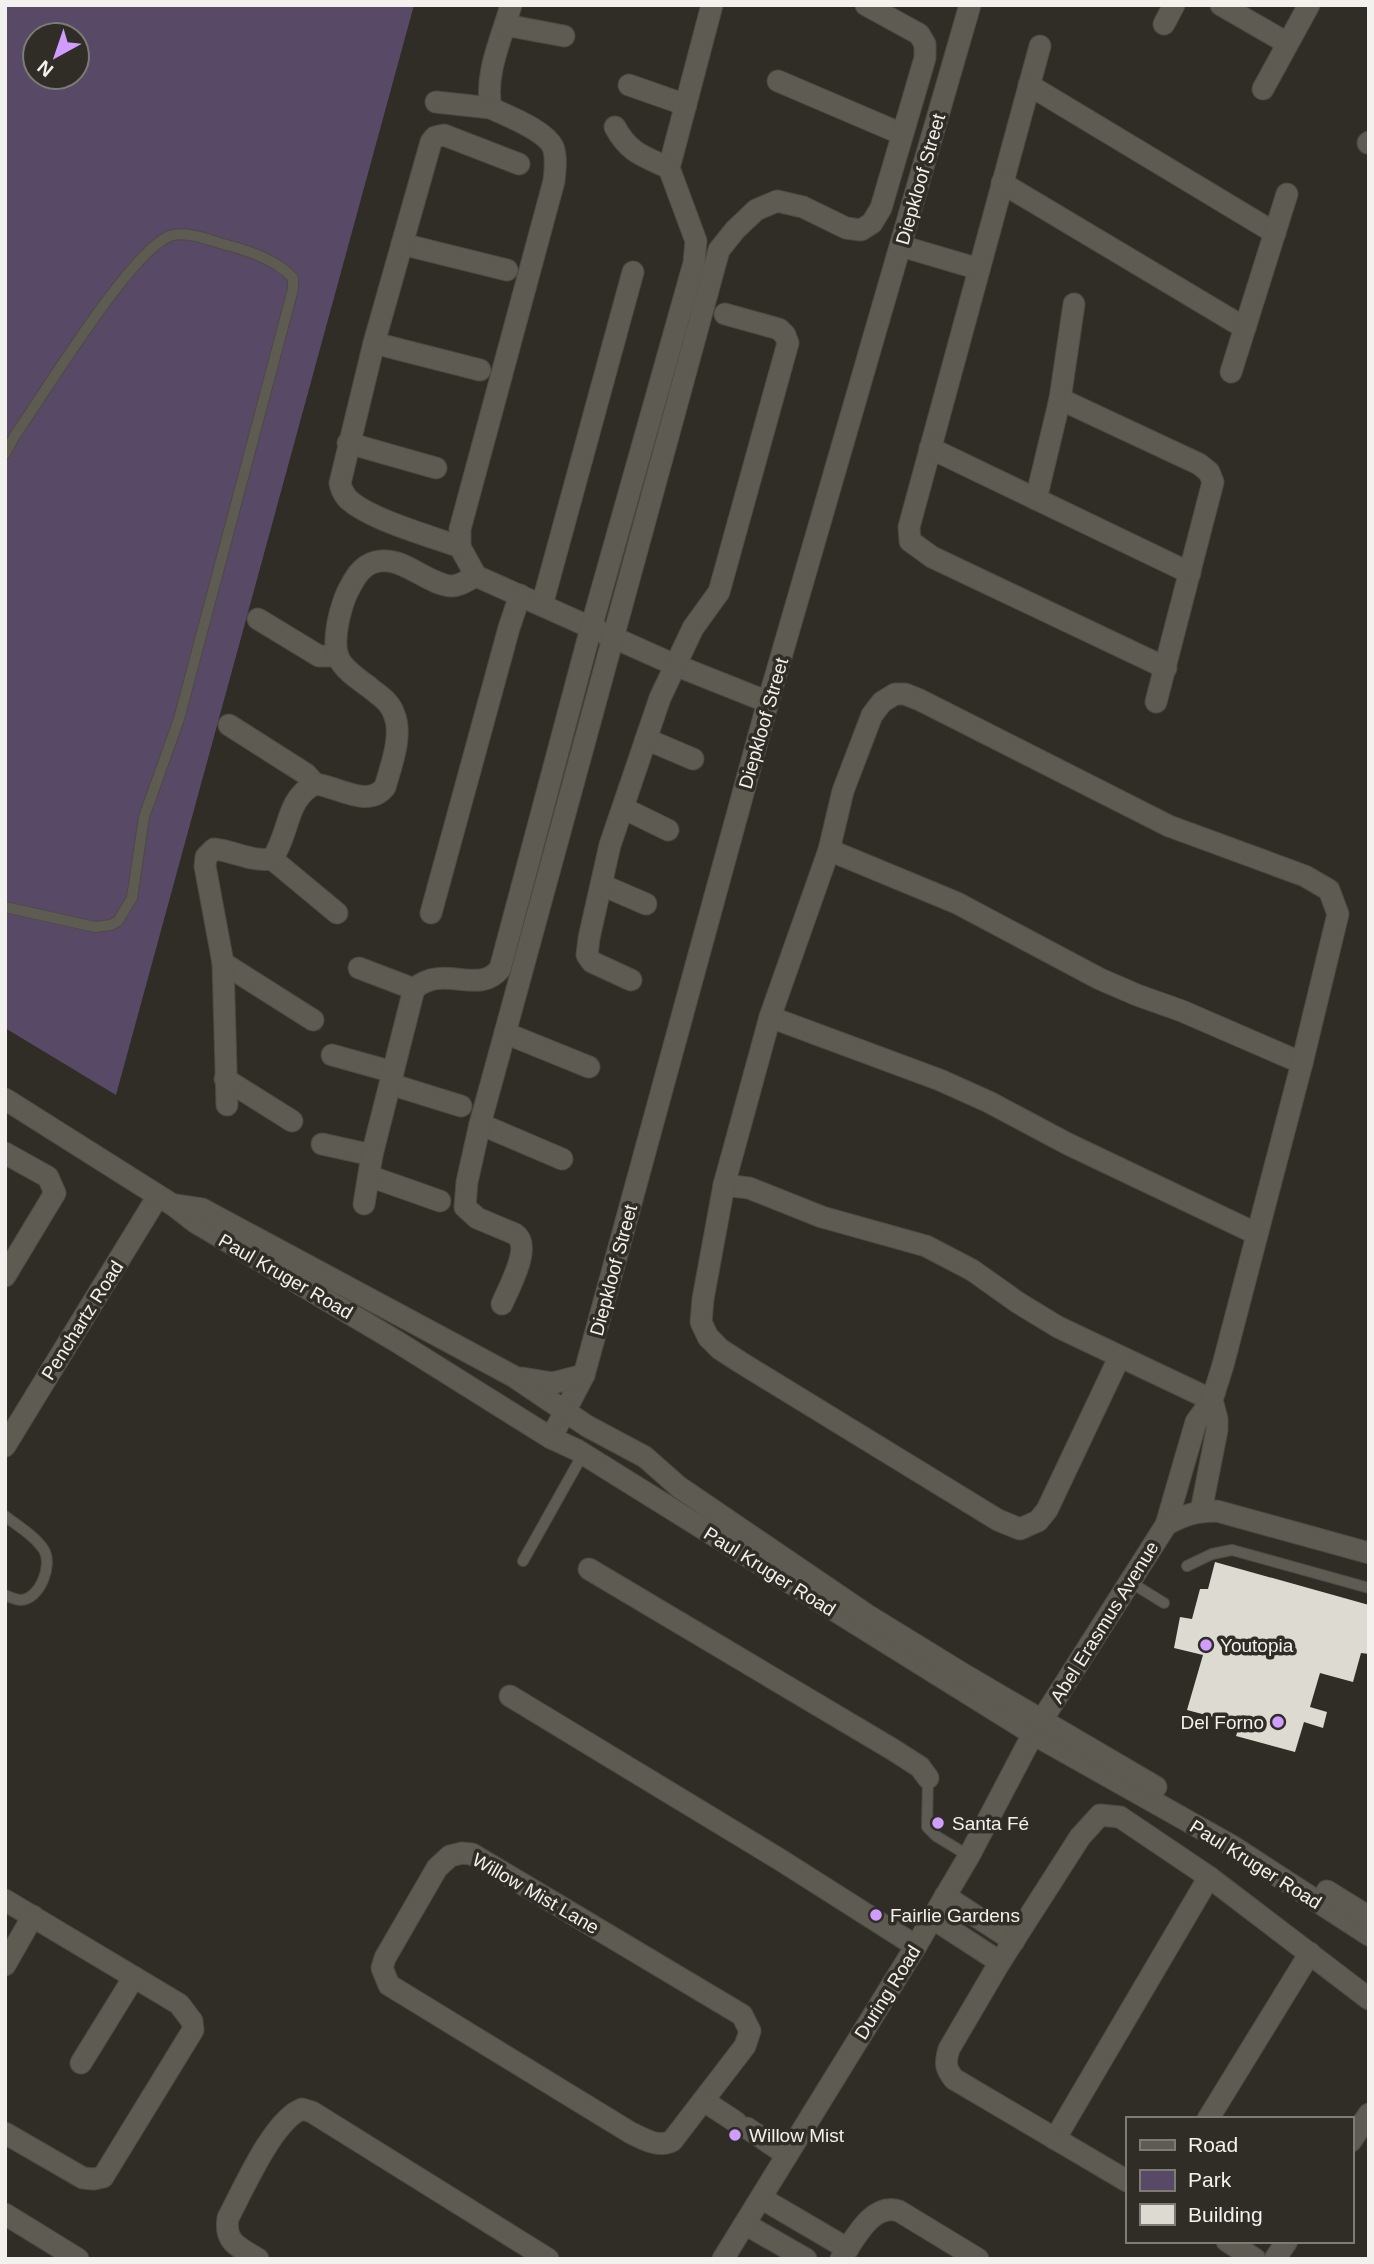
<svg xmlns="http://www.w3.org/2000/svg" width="1374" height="2264" font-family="Arial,sans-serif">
<rect width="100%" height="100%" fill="#2f2d26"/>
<!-- green -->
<path fill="#584a66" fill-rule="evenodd" d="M5,5H414L116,1095L5,1028ZM35,35H77V77H35Z"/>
<!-- building -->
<path fill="#dddbd1" d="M1215,1562L1369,1605V1654L1361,1653L1353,1682L1320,1673L1310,1707L1327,1712L1323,1728L1304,1722L1295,1752L1236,1736L1240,1724L1187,1710L1203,1655L1174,1648L1180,1617L1192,1619L1200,1589H1208Z"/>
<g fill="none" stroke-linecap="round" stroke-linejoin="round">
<defs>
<g id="lane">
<path d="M5,454L14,437C42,397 131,250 170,236C186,230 211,241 227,245C250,251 277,260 293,278V289L179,719L144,817L132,898L118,921L111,925L95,927L5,907"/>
<path d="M5,1516C18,1526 35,1536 44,1550C53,1565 40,1599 21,1600C16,1600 10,1597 5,1595"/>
<path d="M523,1561L583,1454"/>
<path d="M1187,1566L1212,1554L1232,1550L1369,1588"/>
<path d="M1130,1582L1164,1603"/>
<path d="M928,1778L927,1827L936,1836L969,1856"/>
</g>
<g id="street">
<path d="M511,5C502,38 484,74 491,108C507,116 545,130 553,147C557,158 555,170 554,181L460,529V547L476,576L675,665L768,702"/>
<path d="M1221,5L1287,43"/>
<path d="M1164,24L1174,5"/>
<path d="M505,25L564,36"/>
<path d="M1040,46L909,527L910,541L932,557L1166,668"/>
<path d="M778,81L902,134"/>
<path d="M629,85L686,105"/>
<path d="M1029,85L1275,233"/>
<path d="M1263,89L1309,5"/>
<path d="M436,102L491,108"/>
<path d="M1368,143L1369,142"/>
<path d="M669,168L712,5"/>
<path d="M1002,183L1245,328"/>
<path d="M402,244L507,270"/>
<path d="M901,246L979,269"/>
<path d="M374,343L480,370"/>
<path d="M1231,372L1287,194"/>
<path d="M1060,399L1199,464L1209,472L1213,482L1156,702"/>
<path d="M348,443L436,468"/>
<path d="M930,448L1190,573"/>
<path d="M1036,499L1060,399L1074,304"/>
<path d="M460,547C431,536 367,519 347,498C343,493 341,489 340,483L374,343L431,142L435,137L444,135L519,164"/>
<path d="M542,605L633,272"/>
<path d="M258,619L319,656H338"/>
<path d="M229,725L306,774L315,784"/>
<path d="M646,739L693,759"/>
<path d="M623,808L668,830"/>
<path d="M829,850L957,903L1100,979L1137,995L1182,1011L1302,1063"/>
<path d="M272,859L337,913"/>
<path d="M602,885L646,904"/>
<path d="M431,913L509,628L520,595"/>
<path d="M223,963L313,1020"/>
<path d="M359,968L414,989"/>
<path d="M631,980L592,962L587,955L589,938L610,845L660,698L693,628L719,592L788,343L785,335L779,329L725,314"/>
<path d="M770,1017L940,1080L989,1102L1068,1144L1257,1234"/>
<path d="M505,1033L480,1124L562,1159"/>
<path d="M332,1055L393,1072"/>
<path d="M589,1067L505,1033L719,250L735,230L756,210L777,201L803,207L846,228L861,230L872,223L881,208L925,58V44L919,34L866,5"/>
<path d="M225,1079L292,1121"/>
<path d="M390,1084L461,1106"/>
<path d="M227,1105L223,963L205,866L206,857L214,849C234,851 252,862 272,859C290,834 285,799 315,784C337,786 368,809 385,787C391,766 403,735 394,714C390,701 378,695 369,687C358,679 343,669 338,657C332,640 340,609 347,593C353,581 360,566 375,562C401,554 426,584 451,586C460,586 468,580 476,576"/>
<path d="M480,1124L467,1182L465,1207L477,1218L515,1234C533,1246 508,1289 502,1304"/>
<path d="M322,1144L372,1155"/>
<path d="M5,1153L48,1177L55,1193L5,1276"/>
<path d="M369,1176L440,1201"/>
<path d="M724,1185L749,1188L822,1217L926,1246L972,1270L1017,1302L1058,1327L1212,1400L1217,1419V1430L1201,1511"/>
<path d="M364,1204L372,1155L414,989C444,963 478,996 500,969L591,628L694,263L696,241L669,168C643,156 629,153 615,127"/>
<path d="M1119,1358L1047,1510L1038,1521L1020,1529L998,1520L740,1362L720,1349L708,1337L701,1322L703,1299L724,1185L770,1017L829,850L843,791L872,715L882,702L895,694H905L920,700L1169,826L1305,876L1329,890L1338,914L1302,1063L1223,1365L1212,1400L1196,1422L1166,1525"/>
<path d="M551,1438L584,1375L768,702L970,5"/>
<path d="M5,1446L158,1196"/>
<path d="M589,1569L892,1749L920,1767L928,1778"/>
<path d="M510,1696L779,1859L916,1946"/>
<path d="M462,1853L472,1854L742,2015L750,2031L745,2046L672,2141C658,2148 644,2139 631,2133L389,1985L382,1968L385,1958L437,1868L450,1856Z"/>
<path d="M945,1896L1014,1941"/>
<path d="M5,1900L179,2004L192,2021L193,2030L103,2177L94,2179L83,2178L5,2133"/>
<path d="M932,1918L1000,1962"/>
<path d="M5,1965L33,1916"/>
<path d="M81,2063L134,1977"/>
<path d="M704,2101L736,2122"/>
<path d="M1208,2119L1310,1953"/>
<path d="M747,2128L787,2155"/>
<path d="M1055,2139L1209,1877"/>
<path d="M1351,2141L1369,2114"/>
<path d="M1127,2181L954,2079C945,2068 945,2063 949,2049L1000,1962L1080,1837L1100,1815L1120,1817L1209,1877L1369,1999"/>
<path d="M761,2198L848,2249"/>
<path d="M5,2214L78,2259"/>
<path d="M745,2224L806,2259"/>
<path d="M1227,2241L1255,2259"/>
<path d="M258,2259C239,2247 224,2243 228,2218C243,2190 273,2120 302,2109L312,2112L548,2259"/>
<path d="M723,2259L916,1946L969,1856L1033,1734L1166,1525C1183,1515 1197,1511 1217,1511L1369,1553"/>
<path d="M841,2259C854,2240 872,2202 899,2211L978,2259"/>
<path d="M1275,2259L1287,2241"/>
</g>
<g id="secondary">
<path d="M5,1099L173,1205L195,1222L396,1341L551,1438L577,1450L1033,1734L1232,1846L1369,1935"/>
<path d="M175,1205L202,1209L513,1376L587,1426L645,1457L679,1487L867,1615L963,1674L1156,1787"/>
<path d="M522,1378L553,1383L584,1375"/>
<path d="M1327,1891L1369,1917"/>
</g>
</defs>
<!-- lane casing -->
<use href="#lane" stroke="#4c4a44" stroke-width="12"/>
<!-- street casing -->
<use href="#street" stroke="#4c4a44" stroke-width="23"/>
<!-- secondary casing -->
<use href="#secondary" stroke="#4c4a44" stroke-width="23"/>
<!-- lane -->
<use href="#lane" stroke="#5d5b52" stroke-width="10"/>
<!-- street -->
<use href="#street" stroke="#5d5b52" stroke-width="21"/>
<!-- secondary -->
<use href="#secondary" stroke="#5d5b52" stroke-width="21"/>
</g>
<!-- markers -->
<g fill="#d09dff" stroke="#2f2d26" stroke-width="2.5">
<circle cx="1206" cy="1645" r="7"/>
<circle cx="1278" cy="1722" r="7"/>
<circle cx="938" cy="1823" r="7"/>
<circle cx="876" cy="1915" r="7"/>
<circle cx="735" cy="2135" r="7"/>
</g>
<g text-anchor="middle" stroke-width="7" stroke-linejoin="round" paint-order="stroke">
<!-- street labels -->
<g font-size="19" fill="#f3f1ed" stroke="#2f2d26">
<text transform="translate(920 179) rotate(-74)" y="7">Diepkloof Street</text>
<text transform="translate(763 723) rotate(-74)" y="7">Diepkloof Street</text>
<text transform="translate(613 1270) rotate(-75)" y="7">Diepkloof Street</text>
<text transform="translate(286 1276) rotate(30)" y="7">Paul Kruger Road</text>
<text transform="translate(82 1320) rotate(-58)" y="7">Penchartz Road</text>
<text transform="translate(770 1571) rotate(32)" y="7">Paul Kruger Road</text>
<text transform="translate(1104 1622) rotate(-58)" y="7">Abel Erasmus Avenue</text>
<text transform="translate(1256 1864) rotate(32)" y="7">Paul Kruger Road</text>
<text transform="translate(536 1893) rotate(30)" y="7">Willow Mist Lane</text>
<text transform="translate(887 1992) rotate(-58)" y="7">During Road</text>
</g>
<!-- poi labels -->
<g font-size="19" fill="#f3f1ed" stroke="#2f2d26" text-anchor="start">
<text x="1220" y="1652">Youtopia</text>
<text x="1264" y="1729" text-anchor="end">Del Forno</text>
<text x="952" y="1830">Santa Fé</text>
<text x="890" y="1922">Fairlie Gardens</text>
<text x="749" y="2142">Willow Mist</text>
</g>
</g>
<!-- border -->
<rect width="1374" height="2264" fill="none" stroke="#f3f1ed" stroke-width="14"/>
<!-- legend -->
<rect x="1126" y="2117" width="228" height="126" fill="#2f2d26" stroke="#7d7b76" stroke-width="2"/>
<rect x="1140" y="2140" width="35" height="10" fill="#5d5b52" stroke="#7d7b76" stroke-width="2"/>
<text x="1188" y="2152" font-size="21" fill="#f3f1ed">Road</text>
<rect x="1140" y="2170" width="35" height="21" fill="#584a66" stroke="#7d7b76" stroke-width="2"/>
<text x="1188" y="2187" font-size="21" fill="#f3f1ed">Park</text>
<rect x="1140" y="2204" width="35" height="21" fill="#dddbd1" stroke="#7d7b76" stroke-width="2"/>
<text x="1188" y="2222" font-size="21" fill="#f3f1ed">Building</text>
<!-- north arrow -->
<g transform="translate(56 56) rotate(220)"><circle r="33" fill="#2f2d26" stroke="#7d7b76" stroke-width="2"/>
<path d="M0-5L12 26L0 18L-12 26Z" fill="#d09dff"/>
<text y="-10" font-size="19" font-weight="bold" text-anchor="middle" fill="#f3f1ed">N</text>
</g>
</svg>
